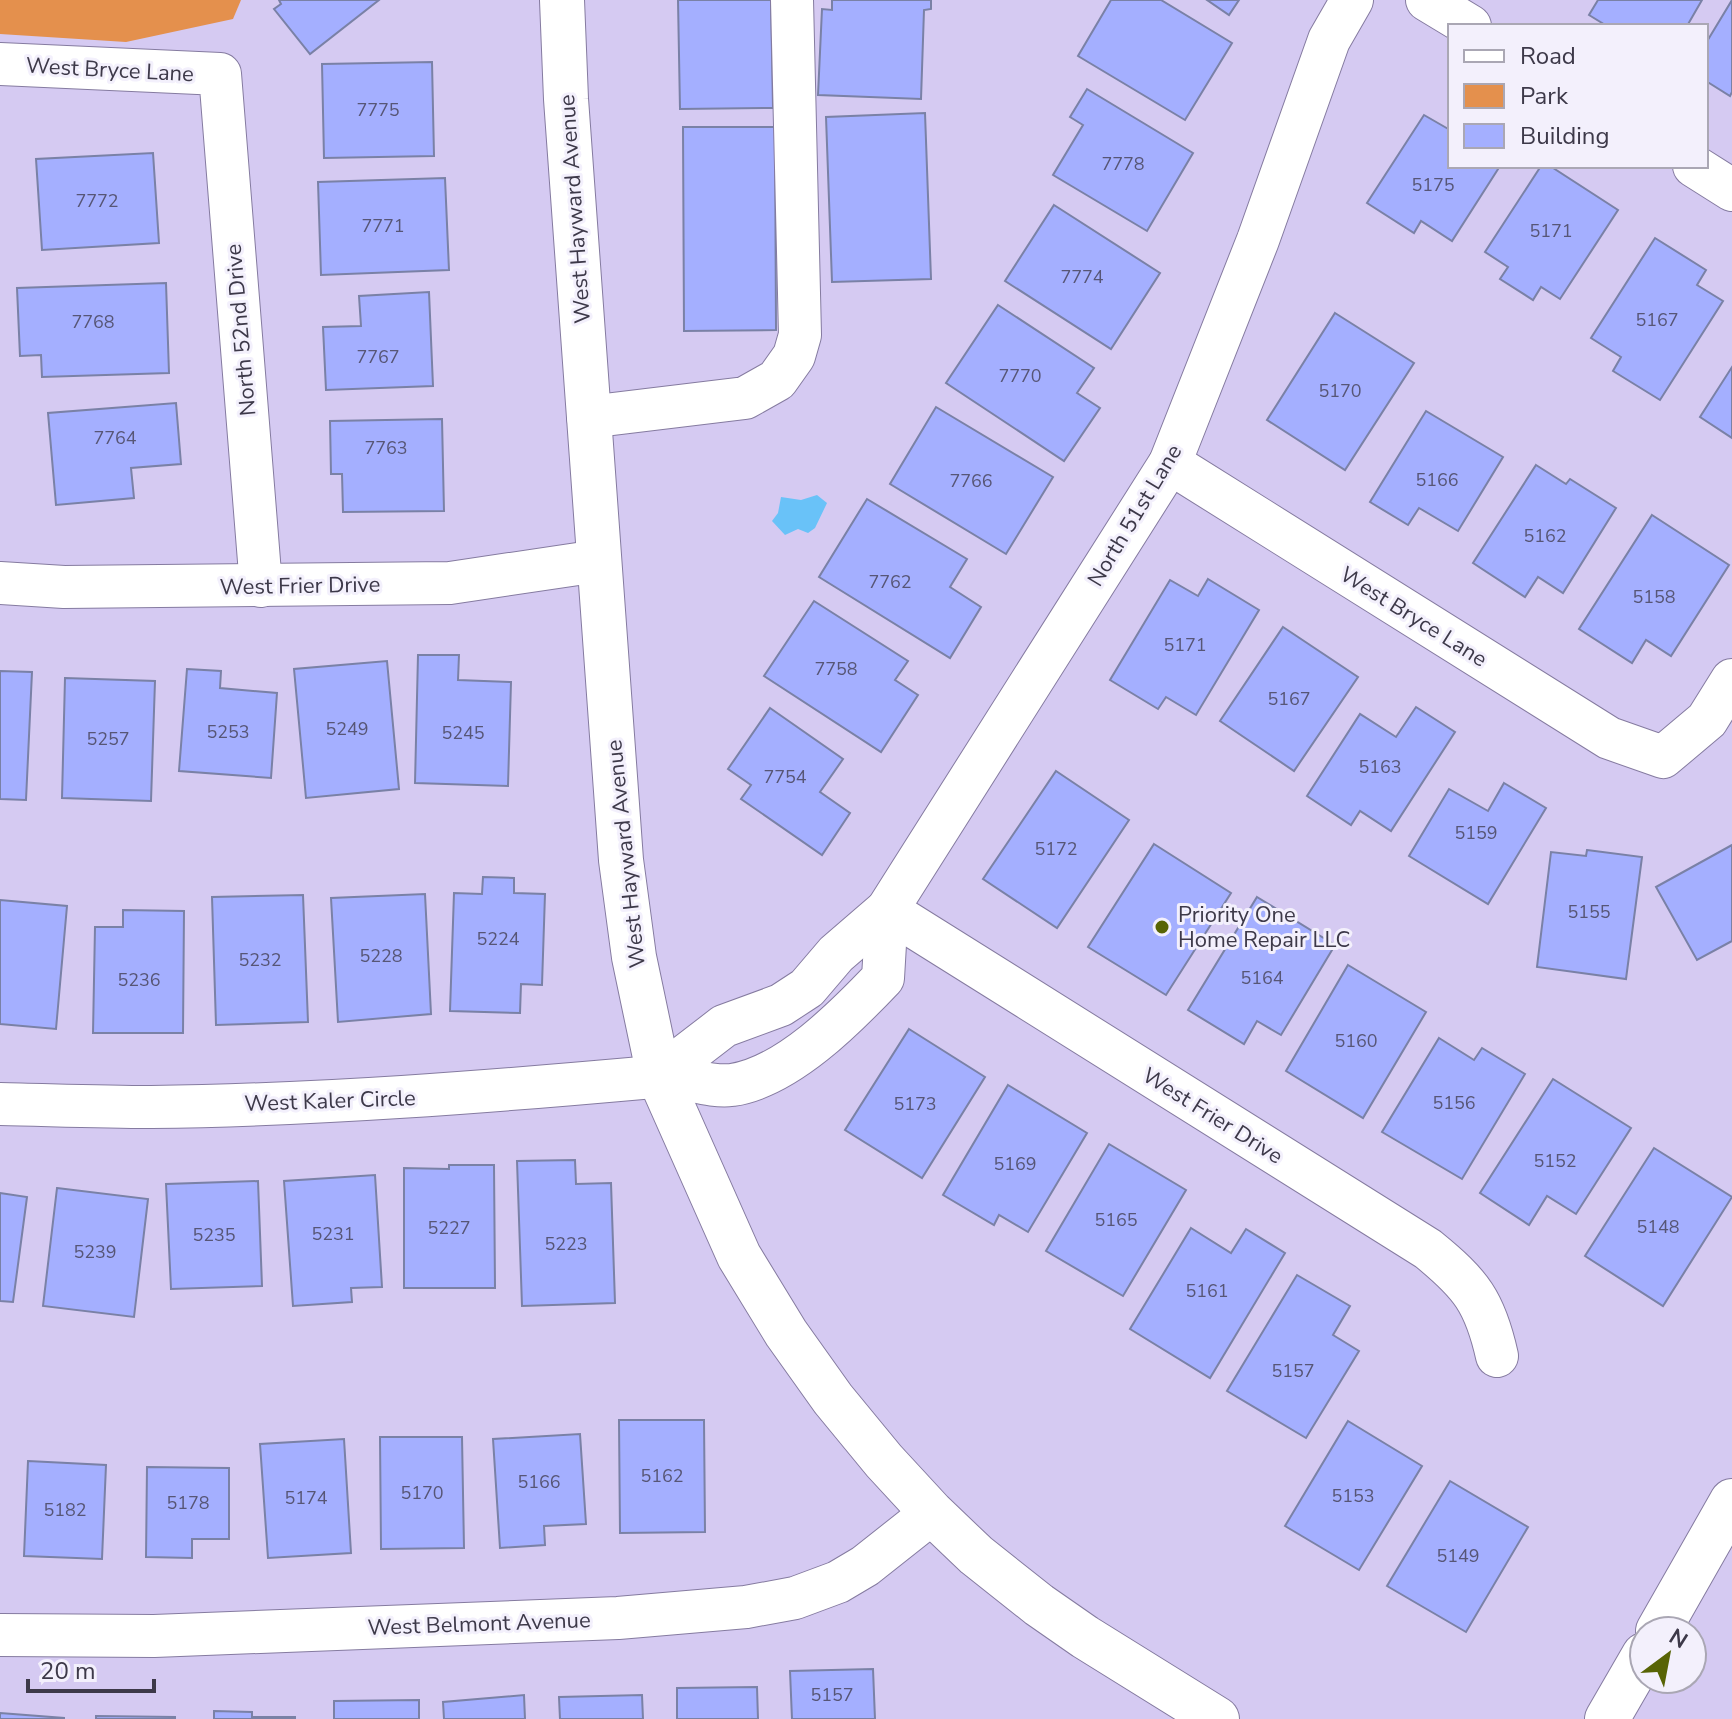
<svg xmlns="http://www.w3.org/2000/svg" width="1732" height="1719" font-family="'Nunito Sans',sans-serif">
<rect width="100%" height="100%" fill="#d5caf2"/>
<!-- green -->
<path fill="#e4904d" d="M0,0H241L233,19L126,42L0,34Z"/>
<!-- water -->
<path fill="#69c2f8" d="M817,495L827,503L815,528L808,533L798,529L785,535L772,521L778,513L781,497L801,500Z"/>
<!-- building -->
<g fill="#a4afff" stroke="#7a81a6" stroke-width="2">
<path d="M279,0H379L310,54L274,9L281,4Z"/>
<path d="M678,0H771L773,108L680,109Z"/>
<path d="M832,0H931V9L924,10L921,99L818,95L822,9L832,10Z"/>
<path d="M1111,0H1161L1232,43L1185,120L1078,56Z"/>
<path d="M1207,0H1239L1229,15Z"/>
<path d="M1598,0H1702L1687,26H1607L1589,15Z"/>
<path d="M1732,0V92L1730,96L1706,81V43Z"/>
<path d="M432,62L434,156L324,158L322,64Z"/>
<path d="M1087,89L1193,153L1147,231L1053,175L1083,125L1070,117Z"/>
<path d="M925,113L931,279L832,282L826,117Z"/>
<path d="M1424,115L1450,130V166H1500L1452,241L1421,221L1414,233L1367,203Z"/>
<path d="M683,127H775L776,330L684,331Z"/>
<path d="M153,153L159,243L42,250L36,159Z"/>
<path d="M1541,166H1550L1618,210L1560,299L1541,287L1533,300L1500,279L1508,267L1485,252Z"/>
<path d="M445,178L449,270L321,275L318,182Z"/>
<path d="M1054,205L1160,273L1111,349L1005,281Z"/>
<path d="M1655,238L1706,270L1697,285L1723,301L1660,400L1613,371L1621,357L1591,338Z"/>
<path d="M166,283L169,373L42,377L41,355L20,356L17,288Z"/>
<path d="M429,292L433,386L326,390L323,327L361,326L359,296Z"/>
<path d="M998,305L1094,368L1077,393L1100,408L1064,461L946,383Z"/>
<path d="M1335,313L1414,363L1345,470L1267,420Z"/>
<path d="M1732,367V438L1700,417Z"/>
<path d="M176,403L181,464L131,468L134,498L56,505L48,413Z"/>
<path d="M936,407L1053,477L1006,554L890,484Z"/>
<path d="M1426,411L1503,457L1458,531L1419,508L1408,525L1370,502Z"/>
<path d="M442,419L444,511L343,512L342,474H331L330,421Z"/>
<path d="M1536,465L1566,484L1570,479L1616,508L1563,593L1538,577L1525,597L1473,563Z"/>
<path d="M867,499L967,559L950,587L981,607L950,658L819,577Z"/>
<path d="M1652,515L1729,565L1671,656L1646,640L1632,663L1579,629Z"/>
<path d="M1208,579L1259,610L1196,715L1166,697L1158,709L1110,680L1170,580L1198,596Z"/>
<path d="M814,601L908,661L895,680L918,695L881,752L764,676Z"/>
<path d="M1283,627L1358,677L1294,771L1220,721Z"/>
<path d="M418,655H459L458,680L511,682L508,786L415,783Z"/>
<path d="M387,661L399,789L306,798L294,669Z"/>
<path d="M187,669L221,671L220,688L277,693L271,778L179,771Z"/>
<path d="M0,671L32,672L26,800L0,799Z"/>
<path d="M65,678L155,681L151,801L62,798Z"/>
<path d="M1416,707L1455,732L1391,831L1360,811L1351,825L1307,796L1360,714L1396,737Z"/>
<path d="M770,708L843,759L820,792L850,813L822,855L741,799L751,785L728,769Z"/>
<path d="M1056,771L1129,820L1057,928L983,879Z"/>
<path d="M1504,783L1546,808L1488,904L1409,856L1449,789L1488,811Z"/>
<path d="M1154,844L1231,893L1166,995L1088,947Z"/>
<path d="M1732,845V941L1697,960L1656,887Z"/>
<path d="M1587,850L1642,857L1626,979L1537,967L1551,852L1586,856Z"/>
<path d="M483,877L514,878V893L545,894L542,985L521,984L520,1013L450,1011L454,893L482,894Z"/>
<path d="M425,894L431,1014L338,1022L331,898Z"/>
<path d="M303,895L308,1022L216,1025L212,897Z"/>
<path d="M1257,897L1335,945L1281,1035L1257,1021L1244,1044L1188,1010Z"/>
<path d="M0,900L67,906L56,1029L0,1024Z"/>
<path d="M123,910L184,911L183,1033H93L95,927H123Z"/>
<path d="M1348,965L1426,1012L1363,1118L1286,1071Z"/>
<path d="M909,1029L985,1077L922,1178L845,1130Z"/>
<path d="M1439,1038L1474,1060L1482,1048L1525,1074L1462,1179L1382,1132Z"/>
<path d="M1553,1079L1631,1128L1576,1214L1547,1196L1529,1225L1480,1193Z"/>
<path d="M1008,1085L1087,1133L1028,1232L999,1215L994,1225L943,1195Z"/>
<path d="M1109,1144L1186,1190L1123,1296L1046,1251Z"/>
<path d="M1654,1148L1732,1197L1663,1306L1585,1256Z"/>
<path d="M575,1160L576,1184L611,1183L615,1303L522,1306L517,1161Z"/>
<path d="M449,1165H494L495,1288H404V1168L449,1169Z"/>
<path d="M375,1175L382,1287L351,1288L352,1302L293,1306L284,1181Z"/>
<path d="M258,1181L262,1286L171,1289L166,1184Z"/>
<path d="M57,1188L148,1199L134,1317L43,1306Z"/>
<path d="M0,1193L27,1197L13,1302L0,1301Z"/>
<path d="M1191,1228L1231,1253L1246,1229L1285,1253L1210,1378L1130,1329Z"/>
<path d="M1297,1275L1350,1306L1333,1335L1359,1351L1306,1438L1227,1391Z"/>
<path d="M619,1420H704L705,1532L620,1533Z"/>
<path d="M1348,1421L1422,1466L1359,1570L1285,1526Z"/>
<path d="M580,1434L586,1524L544,1526L545,1545L500,1548L493,1439Z"/>
<path d="M380,1437H462L464,1548L381,1549Z"/>
<path d="M344,1439L351,1553L268,1558L260,1444Z"/>
<path d="M28,1461L106,1465L102,1559L24,1556Z"/>
<path d="M147,1467L229,1468V1539H192V1558L146,1557Z"/>
<path d="M1450,1481L1528,1527L1466,1632L1387,1586Z"/>
<path d="M873,1669L875,1719H792L790,1671Z"/>
<path d="M757,1687L758,1719H677V1688Z"/>
<path d="M524,1695L525,1719H444L443,1702Z"/>
<path d="M642,1695L643,1719H560L559,1697Z"/>
<path d="M419,1700V1719H334V1701Z"/>
<path d="M214,1711L252,1712V1717H295V1719H214Z"/>
<path d="M0,1713L64,1718V1719H0Z"/>
<path d="M96,1716L175,1717V1719H96Z"/>
</g>
<g fill="none" stroke-linecap="round" stroke-linejoin="round">
<defs>
<g id="street">
<path d="M1427,0L1470,26"/>
<path d="M0,64L220,74L261,586"/>
<path d="M1694,166L1732,190"/>
<path d="M588,417L745,398L777,380L794,356L800,335L792,0"/>
<path d="M1170,463L1609,738L1663,757L1707,720L1732,680"/>
<path d="M0,583L64,587L450,583L598,561"/>
<path d="M887,910L1428,1249C1471,1284 1485,1302 1497,1356"/>
<path d="M659,1076L724,1026L781,1005L807,988L836,954L887,910L1170,463L1258,240L1329,40L1352,0"/>
<path d="M0,1104C50,1105 101,1107 151,1107C319,1105 486,1092 653,1077C679,1074 706,1088 732,1085C787,1077 846,1017 883,978L887,910"/>
<path d="M0,1635L154,1636L618,1618L746,1607L795,1598L838,1582L865,1566L932,1513"/>
</g>
<path id="secondary" d="M562,0L566,99L621,860L634,957L659,1076L739,1256L786,1333L833,1399L884,1461L932,1513L976,1555L1039,1605L1085,1637L1217,1719"/>
<g id="primary">
<path d="M1658,1631L1732,1501"/>
<path d="M1607,1719L1644,1655"/>
</g>
</defs>
<!-- street casing -->
<use href="#street" stroke="#857ba0" stroke-width="44"/>
<!-- secondary casing -->
<use href="#secondary" stroke="#857ba0" stroke-width="46"/>
<!-- primary casing -->
<use href="#primary" stroke="#857ba0" stroke-width="46"/>
<!-- street -->
<use href="#street" stroke="#fff" stroke-width="42"/>
<!-- secondary -->
<use href="#secondary" stroke="#fff" stroke-width="44"/>
<!-- primary -->
<use href="#primary" stroke="#fff" stroke-width="44"/>
</g>
<!-- markers -->
<circle fill="#586405" stroke="#f3f0fc" stroke-width="3" cx="1162" cy="927" r="8"/>
<g text-anchor="middle" stroke-width="6" stroke-linejoin="round" paint-order="stroke">
<!-- number labels -->
<g font-size="18" fill="#575676">
<text x="378" y="116">7775</text>
<text x="1123" y="170">7778</text>
<text x="1433" y="191">5175</text>
<text x="97" y="207">7772</text>
<text x="383" y="232">7771</text>
<text x="1551" y="237">5171</text>
<text x="1082" y="283">7774</text>
<text x="1657" y="326">5167</text>
<text x="93" y="328">7768</text>
<text x="378" y="363">7767</text>
<text x="1020" y="382">7770</text>
<text x="1340" y="397">5170</text>
<text x="115" y="444">7764</text>
<text x="386" y="454">7763</text>
<text x="1437" y="486">5166</text>
<text x="971" y="487">7766</text>
<text x="1545" y="542">5162</text>
<text x="890" y="588">7762</text>
<text x="1654" y="603">5158</text>
<text x="1185" y="651">5171</text>
<text x="836" y="675">7758</text>
<text x="1289" y="705">5167</text>
<text x="347" y="735">5249</text>
<text x="228" y="738">5253</text>
<text x="463" y="739">5245</text>
<text x="108" y="745">5257</text>
<text x="1380" y="773">5163</text>
<text x="785" y="783">7754</text>
<text x="1476" y="839">5159</text>
<text x="1056" y="855">5172</text>
<text x="1589" y="918">5155</text>
<text x="498" y="945">5224</text>
<text x="381" y="962">5228</text>
<text x="260" y="966">5232</text>
<text x="1262" y="984">5164</text>
<text x="139" y="986">5236</text>
<text x="1356" y="1047">5160</text>
<text x="1454" y="1109">5156</text>
<text x="915" y="1110">5173</text>
<text x="1555" y="1167">5152</text>
<text x="1015" y="1170">5169</text>
<text x="1116" y="1226">5165</text>
<text x="1658" y="1233">5148</text>
<text x="449" y="1234">5227</text>
<text x="333" y="1240">5231</text>
<text x="214" y="1241">5235</text>
<text x="566" y="1250">5223</text>
<text x="95" y="1258">5239</text>
<text x="1207" y="1297">5161</text>
<text x="1293" y="1377">5157</text>
<text x="662" y="1482">5162</text>
<text x="539" y="1488">5166</text>
<text x="422" y="1499">5170</text>
<text x="1353" y="1502">5153</text>
<text x="306" y="1504">5174</text>
<text x="188" y="1509">5178</text>
<text x="65" y="1516">5182</text>
<text x="1458" y="1562">5149</text>
<text x="832" y="1701">5157</text>
</g>
<!-- street labels -->
<g font-size="22" fill="#3d3949" stroke="#f3f0fc">
<text transform="translate(110 69) rotate(3)" y="8">West Bryce Lane</text>
<text transform="translate(574 209) rotate(-94)" y="8">West Hayward Avenue</text>
<text transform="translate(240 330) rotate(-95)" y="8">North 52nd Drive</text>
<text transform="translate(1134 515) rotate(-59)" y="8">North 51st Lane</text>
<text transform="translate(300 585) rotate(-1)" y="8">West Frier Drive</text>
<text transform="translate(1414 616) rotate(32)" y="8">West Bryce Lane</text>
<text transform="translate(625 854) rotate(-96)" y="8">West Hayward Avenue</text>
<text transform="translate(330 1100) rotate(-2)" y="8">West Kaler Circle</text>
<text transform="translate(1213 1115) rotate(32)" y="8">West Frier Drive</text>
<text transform="translate(479 1623) rotate(-2)" y="8">West Belmont Avenue</text>
</g>
<!-- poi labels -->
<g font-size="22" fill="#3d3949" stroke="#f3f0fc" text-anchor="start">
<text x="1178" y="922">Priority One<tspan x="1178" dy="25">Home Repair LLC</tspan></text>
</g>
</g>
<!-- legend -->
<rect x="1448" y="24" width="260" height="144" fill="#f3f0fc" stroke="#aaa7b4" stroke-width="2"/>
<rect x="1464" y="50" width="40" height="12" fill="#ffffff" stroke="#aaa7b4" stroke-width="2"/>
<text x="1520" y="64" font-size="24" fill="#3d3949">Road</text>
<rect x="1464" y="84" width="40" height="24" fill="#e4904d" stroke="#aaa7b4" stroke-width="2"/>
<text x="1520" y="104" font-size="24" fill="#3d3949">Park</text>
<rect x="1464" y="124" width="40" height="24" fill="#a4afff" stroke="#aaa7b4" stroke-width="2"/>
<text x="1520" y="144" font-size="24" fill="#3d3949">Building</text>
<!-- north arrow -->
<g transform="translate(1668 1655) rotate(32)"><circle r="38" fill="#f3f0fc" stroke="#aaa7b4" stroke-width="2"/>
<path d="M0-6L14 30L0 20L-14 30Z" fill="#586405"/>
<text y="-12" font-size="22" font-weight="bold" text-anchor="middle" fill="#3d3949">N</text>
</g>
<!-- scale -->
<path d="M28 1679v12h126v-12" fill="none" stroke="#3d3949" stroke-width="4"/>
<text x="40" y="1679" font-size="24" fill="#3d3949" stroke="#f3f0fc" stroke-width="6" paint-order="stroke">20 m</text>
</svg>
